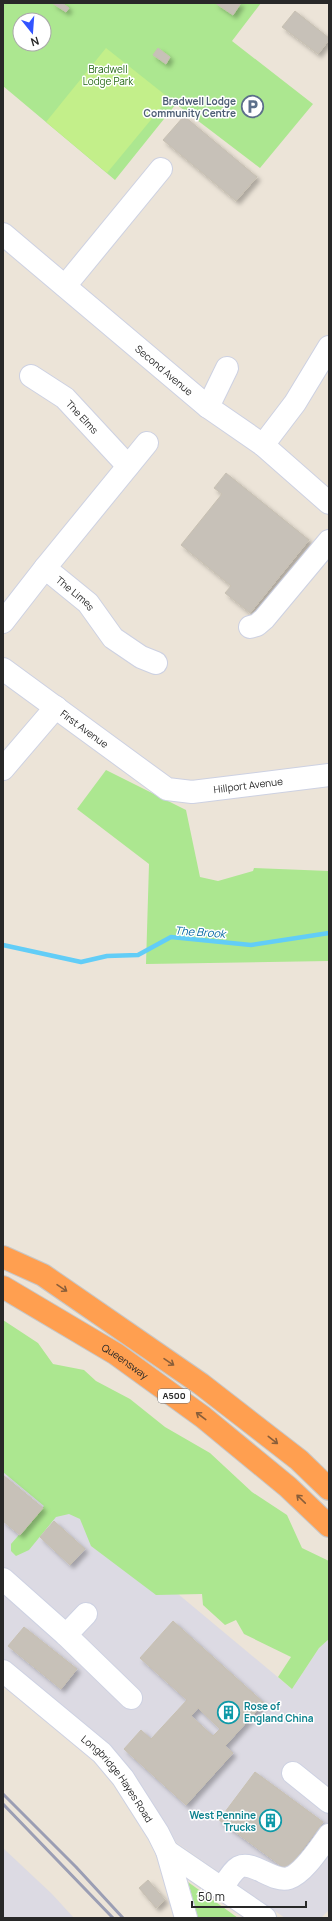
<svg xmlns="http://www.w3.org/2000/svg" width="332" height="1921" font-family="Manrope,sans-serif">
<defs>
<filter id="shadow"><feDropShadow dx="3.5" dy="3.5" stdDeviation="2" flood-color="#0004"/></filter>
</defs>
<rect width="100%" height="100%" fill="#ece4d8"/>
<!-- industrial -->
<g fill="#dcdae3">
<path d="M3,1448L292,1689L319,1648L329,1639V1910L321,1918H285L176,1842L117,1756L3,1659Z"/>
<path d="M3,1848L52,1894L74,1918H3Z"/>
</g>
<!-- green -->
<g fill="#ace790" fill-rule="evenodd">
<path d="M3,3H261L232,41L313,104L260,168L176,104L115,180L3,86ZM20,20H44V44H20Z"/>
<path d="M106,770L186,810L200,877L218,881L253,871L254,868L329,871V961L146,964L149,864L77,809Z"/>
<path d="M3,1320L38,1343L53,1364L84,1370L96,1381L130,1399L165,1427L210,1453L252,1492L287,1515L302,1548L329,1561V1639L319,1648L292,1689L278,1677L291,1657L244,1634L236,1620L225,1625L203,1605L202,1594L156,1595L91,1546L80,1519L69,1514L56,1517L29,1550L16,1556L11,1551V1544L44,1506L3,1472Z"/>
<path d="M188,1882L238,1918H198Z"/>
</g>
<!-- pitch -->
<path fill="#c3ef8a" d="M106,48L169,98L107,173L46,122Z"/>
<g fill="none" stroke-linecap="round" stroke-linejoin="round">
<!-- stream -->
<path stroke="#62cdf7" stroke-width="4.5" d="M3,945L81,962L107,956L138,955L171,937L251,945L329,933"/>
</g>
<!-- building -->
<g fill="#c7c1b8" stroke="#c7c0b2" fill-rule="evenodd" filter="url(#shadow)">
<path d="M52,3H62L69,8L66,12Z"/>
<path d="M215,3H241L233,15Z"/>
<path d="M295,11L329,38V40L318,54L282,27Z"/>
<path d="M158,48L170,57L166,64L153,55Z"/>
<path d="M184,116L257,177L236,201L163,140Z"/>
<path d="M226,473L309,540L250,613L225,593L231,586L181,545L222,494L214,488Z"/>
<path d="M3,1475L43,1508L20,1535L3,1521Z"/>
<path d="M54,1521L85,1549L70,1565L40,1537Z"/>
<path d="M173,1621L264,1703L225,1746L233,1753L186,1805L124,1749L141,1730L151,1739L187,1700L140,1658ZM198,1708L220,1729L213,1736L191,1716Z"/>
<path d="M24,1627L77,1669L61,1689L8,1646Z"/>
<path d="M255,1772L323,1822L287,1870L219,1820Z"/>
<path d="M148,1880L165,1900L156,1908L139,1888Z"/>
</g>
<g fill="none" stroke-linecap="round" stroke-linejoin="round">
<defs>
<g id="minor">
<path id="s1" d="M3,234L208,407L263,445L329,503"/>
<path d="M65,286L161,169"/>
<path id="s2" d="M31,376L65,398L128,466"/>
<path d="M208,407L227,368"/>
<path d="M263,445L295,403L329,347"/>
<path d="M45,568L147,443"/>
<path id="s3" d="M3,622L45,568L88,603L113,638L141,657L156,663"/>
<path d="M250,627L257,625L264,619L329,541"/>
<path id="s4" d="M3,669L167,789L192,792L329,775"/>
<path d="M3,769L56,707"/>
<path d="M3,1579L66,1635L86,1614"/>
<path d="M66,1635L131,1698"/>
<path id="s5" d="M3,1671L102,1753L123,1778L158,1833L167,1851L186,1918"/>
<path d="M293,1773L329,1802"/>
<path d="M167,1851L265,1918"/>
<path d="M222,1889C226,1882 232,1871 239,1867C253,1860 273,1883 289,1878C304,1873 320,1847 329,1835"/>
</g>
<g id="highway">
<path d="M3,1257L43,1275L201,1384L299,1460L329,1489"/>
<path id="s6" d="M3,1287L116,1354L203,1417L288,1487L329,1526"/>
</g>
</defs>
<!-- minor casing -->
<use href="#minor" stroke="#cdd1e2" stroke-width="24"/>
<!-- highway casing -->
<use href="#highway" stroke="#c7c7c7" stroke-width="24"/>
<!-- minor -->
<use href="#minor" stroke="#fff" stroke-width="22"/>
<!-- highway -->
<use href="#highway" stroke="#ff9f50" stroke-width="22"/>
<!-- rail -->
<g stroke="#9b9eb4" stroke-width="3">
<path d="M3,1794L76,1867L123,1918"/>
<path d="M3,1804L113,1918"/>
</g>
</g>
<!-- one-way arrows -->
<defs><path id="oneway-shaft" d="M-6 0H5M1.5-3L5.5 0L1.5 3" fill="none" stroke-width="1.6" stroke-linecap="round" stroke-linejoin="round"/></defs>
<g stroke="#895e3a">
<use href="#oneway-shaft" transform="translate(62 1288) rotate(34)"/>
<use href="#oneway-shaft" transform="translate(169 1362) rotate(34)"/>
<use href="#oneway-shaft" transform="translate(201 1416) rotate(-143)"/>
<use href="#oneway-shaft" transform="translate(273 1440) rotate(38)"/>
<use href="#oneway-shaft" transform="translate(301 1499) rotate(-136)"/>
</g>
<!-- icons -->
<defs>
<symbol id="parking-ring" viewBox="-11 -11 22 22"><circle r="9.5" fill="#fff" stroke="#5c6f8a" stroke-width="1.5"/><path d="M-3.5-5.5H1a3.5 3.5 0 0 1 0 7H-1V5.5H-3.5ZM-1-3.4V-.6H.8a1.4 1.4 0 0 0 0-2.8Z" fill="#5c6f8a"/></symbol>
<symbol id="building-ring" viewBox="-11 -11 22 22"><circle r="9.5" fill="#fff" stroke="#0f9aa8" stroke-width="1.5"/><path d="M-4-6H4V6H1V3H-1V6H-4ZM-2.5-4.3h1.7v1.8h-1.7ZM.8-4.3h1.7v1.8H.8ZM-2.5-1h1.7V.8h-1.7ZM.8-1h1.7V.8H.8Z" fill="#0f9aa8"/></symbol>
</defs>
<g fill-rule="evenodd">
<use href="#parking-ring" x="240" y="94" width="25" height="25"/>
<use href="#building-ring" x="216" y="1700" width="25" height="25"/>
<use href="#building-ring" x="258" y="1808" width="25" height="25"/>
</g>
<g text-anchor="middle" stroke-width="3" stroke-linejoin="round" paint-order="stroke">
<!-- shield labels -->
<rect fill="#fff" stroke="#686868" stroke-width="1" x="158" y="1389" width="32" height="14" rx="3"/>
<g font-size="9" font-weight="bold" fill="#282828">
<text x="174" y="1399">A500</text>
</g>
<!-- park labels -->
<g font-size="10" fill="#246914" stroke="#fff">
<text x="108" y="73">Bradwell<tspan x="108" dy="12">Lodge Park</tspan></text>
</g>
<!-- service labels -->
<g font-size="10" font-weight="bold" fill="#4e5e75" stroke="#fff" text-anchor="end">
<text x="236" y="105">Bradwell Lodge<tspan x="236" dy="12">Community Centre</tspan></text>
</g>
<!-- street labels -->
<g font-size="10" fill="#282828" stroke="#fff">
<text dy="4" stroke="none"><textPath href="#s1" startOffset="211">Second Avenue</textPath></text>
<text dy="4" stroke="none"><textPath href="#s2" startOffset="66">The Elms</textPath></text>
<text dy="4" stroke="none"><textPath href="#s3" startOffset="108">The Limes</textPath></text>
<text dy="4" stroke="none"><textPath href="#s4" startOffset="101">First Avenue</textPath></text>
<text dy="4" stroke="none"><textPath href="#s4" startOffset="285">Hillport Avenue</textPath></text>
<text dy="4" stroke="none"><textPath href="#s6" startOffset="143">Queensway</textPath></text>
<text dy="4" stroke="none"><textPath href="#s5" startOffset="158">Longbridge Hayes Road</textPath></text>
</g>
<!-- culture labels -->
<g font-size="10" font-weight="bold" fill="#0d838f" stroke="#fff" text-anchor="start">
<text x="244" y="1710">Rose of<tspan x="244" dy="12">England China</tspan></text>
<text x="256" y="1819" text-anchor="end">West Pennine<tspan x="256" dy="12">Trucks</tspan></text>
</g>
<!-- water labels -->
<g font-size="11" font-style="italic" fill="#0468a0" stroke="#fff">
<text transform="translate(200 932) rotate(4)" y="4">The Brook</text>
</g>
</g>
<!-- border -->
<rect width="332" height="1921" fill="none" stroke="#282828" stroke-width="8"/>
<!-- north arrow -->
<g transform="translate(32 32) rotate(163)"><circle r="19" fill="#ffffff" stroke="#a9a9a9"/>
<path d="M0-3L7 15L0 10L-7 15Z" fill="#3254ff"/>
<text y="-6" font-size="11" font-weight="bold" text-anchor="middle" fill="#282828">N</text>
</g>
<!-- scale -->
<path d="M192 1901v6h114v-6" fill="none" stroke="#282828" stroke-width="2"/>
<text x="198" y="1901" font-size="12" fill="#282828" stroke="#ffffff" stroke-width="3" paint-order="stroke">50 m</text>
</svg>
